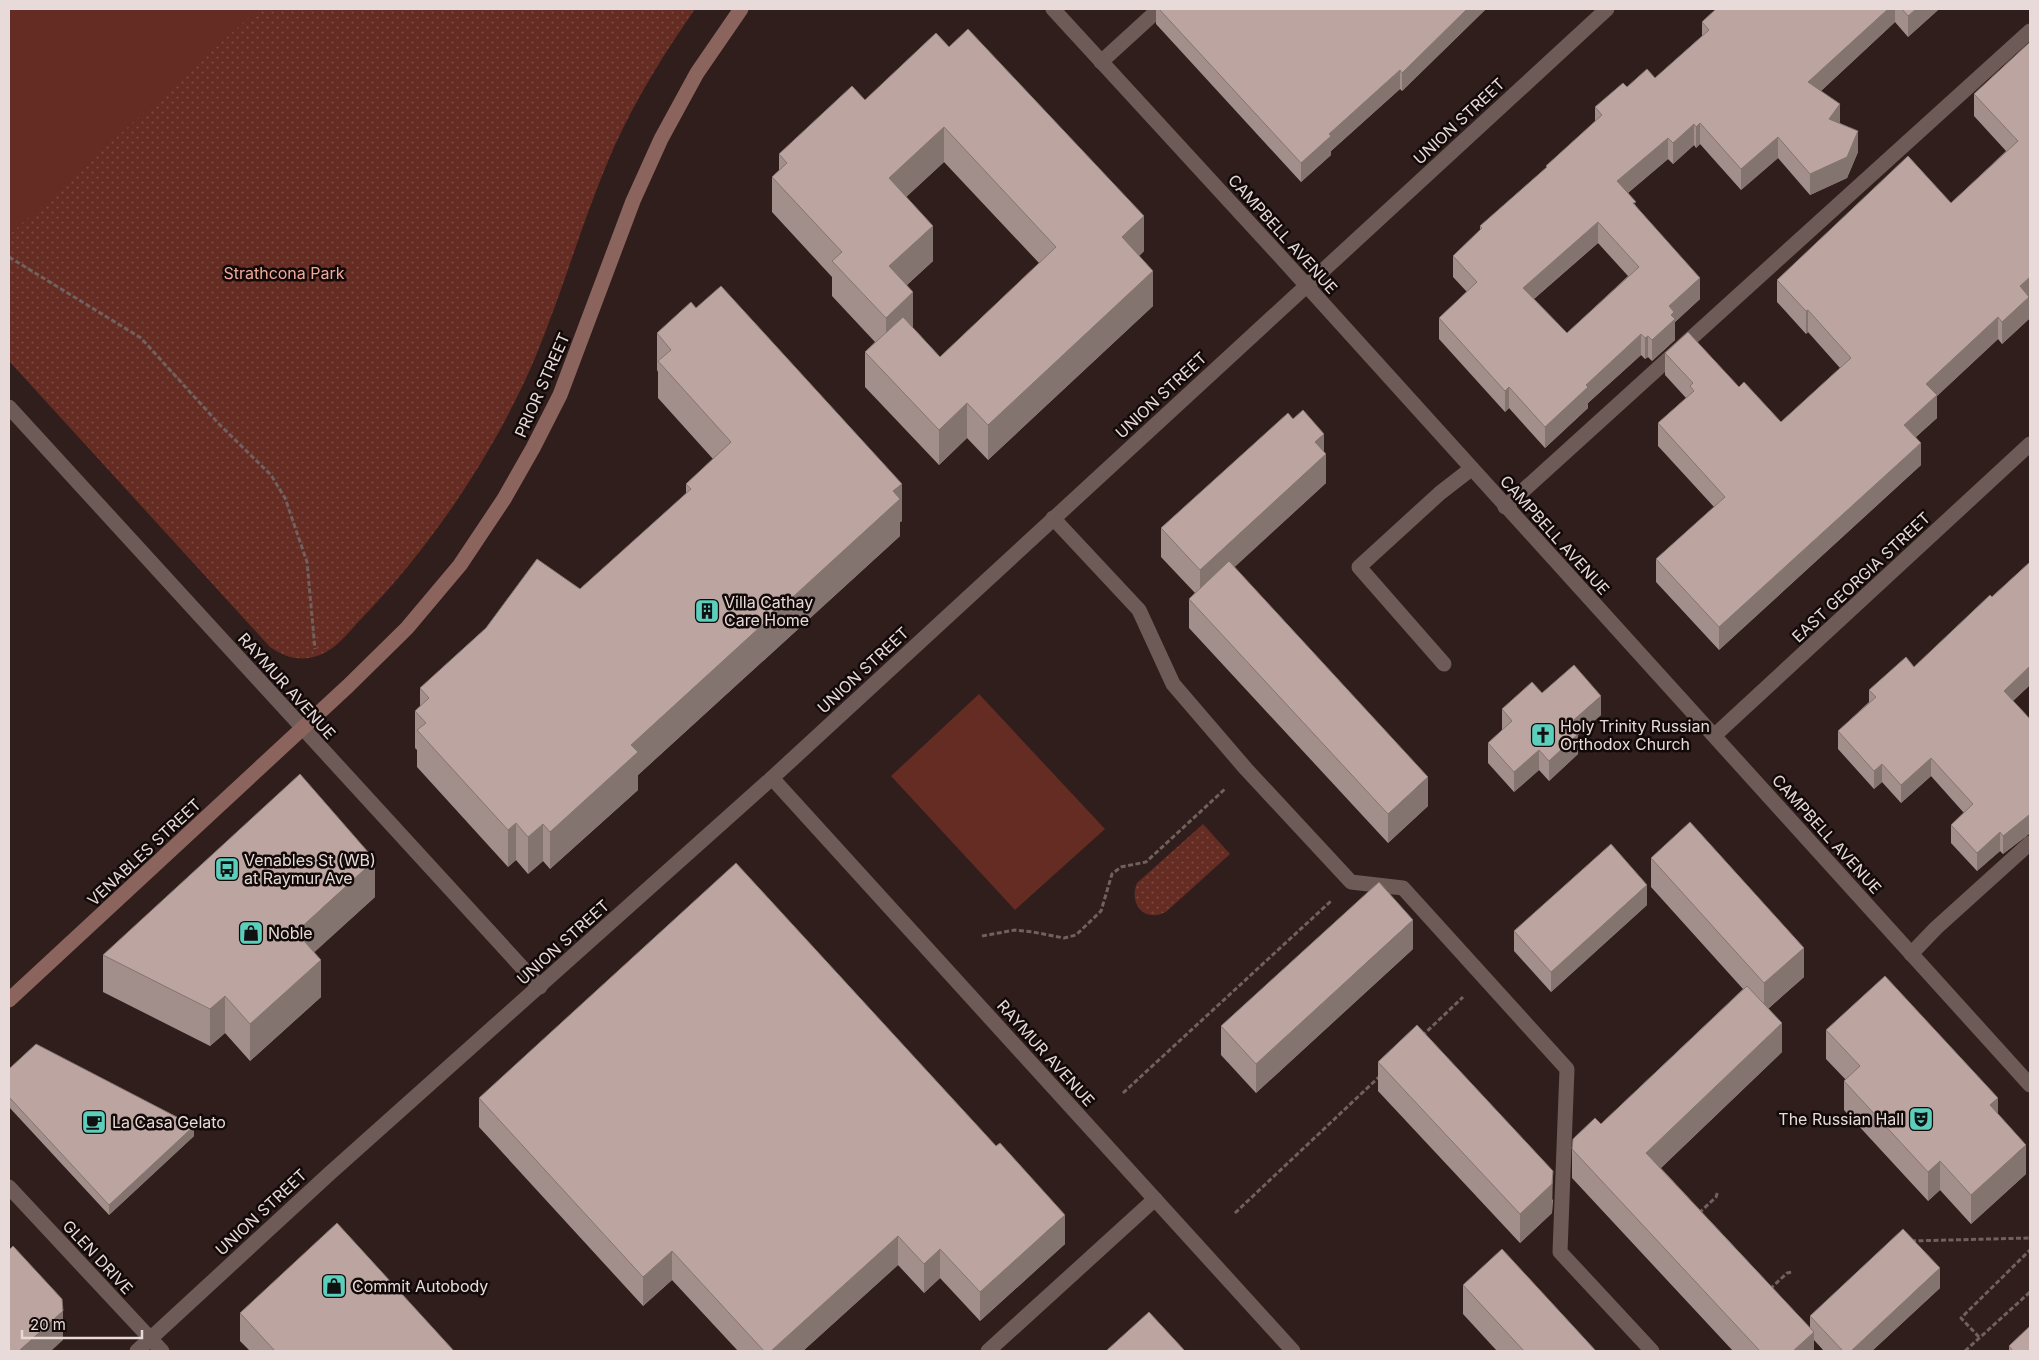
<svg xmlns="http://www.w3.org/2000/svg" width="2039" height="1360" font-family="Inter,sans-serif">
<defs>
<pattern id="park-dots" width="8" height="8" patternUnits="userSpaceOnUse" patternTransform="scale(1.25)"><rect width="8" height="8" fill="#642c22"/><path d="M2 2h.1M6 6h.1" fill="none" stroke="#7a4a41" stroke-width="1.8" stroke-linecap="round"/></pattern>
</defs>
<rect width="100%" height="100%" fill="#2f1e1b"/>
<!-- park -->
<g fill="url(#park-dots)">
<path d="M9,9H695C665,52 637,97 615,145C584,215 564,288 535,358C495,452 430,549 359,621C348,633 336,649 320,655C301,662 286,658 270,647L9,361Z"/>
<path d="M1203,824L1230,854L1167,911C1146,924 1128,905 1137,883Z"/>
</g>
<!-- pitch -->
<g fill="#642c22">
<path d="M9,9H258L9,235Z"/>
<path d="M979,694L1105,829L1015,910L891,776Z"/>
</g>
<g fill="none" stroke-linecap="round" stroke-linejoin="round">
<!-- path -->
<g stroke="#70605e" stroke-width="3" stroke-dasharray="5 2.5" stroke-linecap="butt">
<path d="M9,257L141,338L219,424L271,475L285,498L307,562L315,649"/>
<path d="M982,936L1015,930L1033,932L1064,938L1076,935L1101,911L1112,874L1121,867L1146,862L1226,788"/>
<path d="M1422,1036L1463,997"/>
<path d="M1123,1093L1331,901"/>
<path d="M1235,1213L1380,1076"/>
<path d="M1699,1213L1716,1197L1718,1191"/>
<path d="M1911,1241L2030,1238"/>
<path d="M1770,1289L1787,1273L1793,1272"/>
<path d="M1979,1337L1961,1318L2030,1250"/>
<path d="M1965,1351L2030,1292"/>
</g>
<!-- service -->
<g stroke="#6e5a56" stroke-width="15">
<path d="M1101,62L1159,9"/>
<path d="M1505,507L2030,31"/>
<path d="M1444,664L1359,567L1440,493L1471,469"/>
<path d="M1911,954L1936,928L2030,843"/>
<path d="M988,1351L1155,1199"/>
</g>
<!-- pedestrian -->
<path stroke="#6e5a56" stroke-width="15" d="M1053,518L1139,610L1173,684L1246,769L1351,882L1403,888L1567,1069L1560,1252L1652,1351"/>
<!-- minor -->
<g stroke="#6e5a56" stroke-width="15">
<path d="M1053,9L1278,254L2030,1085"/>
<path d="M9,407L540,987"/>
<path d="M1715,735L2030,444"/>
<path d="M772,778L1293,1351"/>
<path d="M9,1187L162,1351"/>
<path d="M137,1351L329,1174L772,778L1607,9"/>
</g>
<!-- secondary -->
<path stroke="#8a645d" stroke-width="15" d="M9,1000L348,686L407,628L460,565L504,499L533,448L560,395L633,201L661,139L697,73L741,9"/>
</g>
<!-- wall -->
<g fill="#a28e8a" fill-rule="evenodd">
<path d="M1156,9H1486L1402,91L1400,89L1331,151V155L1301,182L1156,24Z"/>
<path d="M1716,9H1938V10L1908,37L1895,22L1821,91L1840,123L1858,152L1847,178L1810,195L1778,158L1741,190L1700,144L1696,148L1694,145L1673,164L1668,159L1628,193L1636,206L1700,299L1675,322V340L1652,361L1648,357L1645,359L1641,355L1588,403V408L1545,448L1509,408L1505,412L1439,339V318L1467,292L1453,277V256L1480,231V226L1546,168V166L1595,122V107L1627,87L1655,78L1702,36V22ZM1598,243L1628,276L1567,333L1534,299Z"/>
<path d="M936,33L1144,251L1139,256L1153,306L988,460L967,438L939,465L865,387V352L875,342L832,296V277L772,212V177L779,171V154L865,100ZM944,162L1039,263L940,357L913,328V327L907,285L933,261L906,197Z"/>
<path d="M2030,42V299L2029,300V319L2002,344L1998,339L1937,396V418L1916,437L1921,465L1719,650L1656,582V559L1714,507L1658,446V423L1686,398L1665,375V353L1739,387L1781,422L1840,368L1808,332L1806,334L1777,302V280L1951,203L2006,151L1974,116V94Z"/>
<path d="M696,308L902,521L900,522V536L638,775V790L550,869L543,861L528,874L516,860L508,867L417,767V750L415,748V711L420,707V688L580,589L686,494V484L713,459L658,398V372L657,370V333Z"/>
<path d="M1324,452L1326,483L1234,567L1428,806L1388,843L1189,628V599L1195,593L1161,557V528Z"/>
<path d="M2030,562V685L2013,701L2030,719V834H2029L2003,854L2000,851L1977,871L1951,843V825L1964,813L1931,776L1901,803L1882,782L1874,789L1838,749V731L1869,702V690L1914,667Z"/>
<path d="M1542,693L1601,715L1578,735V754L1549,781L1539,770L1514,792L1488,763V743L1502,730V709Z"/>
<path d="M1651,858L1804,977L1768,1009L1782,1052L1661,1168L1810,1328V1316L1940,1288L1872,1351H1824L1814,1340V1351H1733L1572,1178V1149L1601,1124L1743,989L1651,887Z"/>
<path d="M375,897L314,952L321,997L250,1061L225,1033L210,1046L103,992V955Z"/>
<path d="M1647,905L1551,992L1514,951V931Z"/>
<path d="M1413,949L1256,1093L1221,1055V1026Z"/>
<path d="M1826,1030L1998,1114L2026,1174L1971,1224L1940,1190L1928,1201L1844,1110V1081L1846,1080L1826,1059Z"/>
<path d="M1378,1062L1553,1200L1552,1213L1520,1243L1378,1091Z"/>
<path d="M9,1069L194,1136L109,1215L9,1107Z"/>
<path d="M479,1098L1065,1244L980,1321L940,1278L924,1293L898,1265L803,1351H738L672,1280L643,1306L479,1127Z"/>
<path d="M1463,1285L1596,1351H1497L1463,1314Z"/>
<path d="M240,1313L454,1351H250L240,1341Z"/>
<path d="M2009,1346L2030,1351H2009Z"/>
</g>
<!-- shaded-wall -->
<g fill="#847470">
<path d="M1467,9H1486L1402,91V73Z"/>
<path d="M1888,9H1895V22L1808,103V82Z"/>
<path d="M1916,9H1938V10L1908,37V16Z"/>
<path d="M1400,70V89L1331,151V155L1301,182V163L1329,134Z"/>
<path d="M1840,104V124L1829,119Z"/>
<path d="M1700,123V144L1696,148V127Z"/>
<path d="M1694,124V145L1673,164V143Z"/>
<path d="M944,127V162L889,213V178Z"/>
<path d="M1858,131V152L1847,178L1810,195V174Z"/>
<path d="M1778,137V158L1741,190V169Z"/>
<path d="M1668,138V159L1617,202V181Z"/>
<path d="M1144,216V251L1122,272V237Z"/>
<path d="M1598,222V243L1523,308V288Z"/>
<path d="M933,226V261L889,301V266Z"/>
<path d="M1153,271V306L988,460V425Z"/>
<path d="M2030,277L2029,319L2002,344V322L2020,286Z"/>
<path d="M1700,278V299L1675,322V340L1652,361V340L1669,306Z"/>
<path d="M913,292V327L886,353V318Z"/>
<path d="M1808,310V332L1806,334V311Z"/>
<path d="M1998,317V339L1937,396V418L1904,447V425L1926,384Z"/>
<path d="M1641,334V355L1588,403V408L1545,448V427L1586,385Z"/>
<path d="M1648,336V357L1645,359V338Z"/>
<path d="M1509,387V408L1505,412V391Z"/>
<path d="M967,403V438L939,465V430Z"/>
<path d="M1324,434V456L1326,454V483L1200,599V570L1315,442Z"/>
<path d="M1921,443V465L1719,650V627Z"/>
<path d="M902,484V521L900,522V536L638,775V790L550,869V832L631,745L893,491Z"/>
<path d="M2030,666V685L2004,709V691Z"/>
<path d="M1601,696V715L1578,735V754L1549,781V761L1569,724Z"/>
<path d="M1539,750V770L1514,792V772Z"/>
<path d="M1931,758V776L1901,803V785Z"/>
<path d="M1882,764V782L1874,789V771Z"/>
<path d="M1428,777V806L1388,843V814Z"/>
<path d="M2029,815V834L2003,854V836Z"/>
<path d="M516,823V860L508,867V830Z"/>
<path d="M543,824V861L528,874V837Z"/>
<path d="M2000,832V851L1977,871V853Z"/>
<path d="M375,860V897L296,969V932Z"/>
<path d="M1647,885V905L1551,992V972Z"/>
<path d="M1413,920V949L1256,1093V1064Z"/>
<path d="M1804,948V977L1764,1012V983Z"/>
<path d="M321,960V997L250,1061V1024Z"/>
<path d="M225,996V1033L210,1046V1009Z"/>
<path d="M1782,1023V1052L1646,1182V1153Z"/>
<path d="M1998,1098V1127L1990,1105Z"/>
<path d="M194,1126V1136L109,1215V1205Z"/>
<path d="M2026,1145V1174L1971,1224V1195Z"/>
<path d="M1940,1161V1190L1928,1201V1172Z"/>
<path d="M1553,1171L1552,1213L1520,1243V1214Z"/>
<path d="M1065,1215V1244L980,1321V1292Z"/>
<path d="M898,1236V1265L803,1351H771Z"/>
<path d="M940,1249V1278L924,1293V1264Z"/>
<path d="M672,1251V1280L643,1306V1277Z"/>
<path d="M1940,1268V1288L1872,1351H1851Z"/>
<path d="M63,1311V1340L51,1351H19Z"/>
<path d="M1814,1332V1351H1793Z"/>
</g>
<!-- building -->
<g fill="#bca5a0" stroke="#847470" fill-rule="evenodd">
<path d="M1159,9H1467L1402,73L1400,70L1329,134L1331,136L1301,163Z"/>
<path d="M1716,9H1888L1808,82L1840,104L1829,119L1858,131L1847,157L1810,174L1778,137L1741,169L1700,123L1696,127L1694,124L1673,143L1668,138L1617,181L1636,202L1633,203L1700,278L1669,306L1674,312L1671,315L1675,319L1652,340L1648,336L1645,338L1641,334L1586,385L1588,387L1545,427L1509,387L1505,391L1439,318L1477,282L1453,256L1482,228L1480,226L1547,167L1546,166L1602,115L1595,107L1623,83L1627,87L1647,69L1655,78L1709,30L1702,22ZM1598,222L1639,267L1567,333L1523,288Z"/>
<path d="M1902,9H1916L1908,16Z"/>
<path d="M968,29L1144,216L1122,237L1153,271L988,425L967,403L939,430L865,352L903,317L940,357L1056,247L944,127L889,178L933,226L889,266L913,292L886,318L832,261L842,252L772,177L787,163L779,154L852,86L865,100L936,33L949,47Z"/>
<path d="M2030,42V277L2020,286L2029,297L2002,322L1998,317L1926,384L1937,395L1904,425L1921,443L1719,627L1656,559L1725,497L1658,423L1694,391L1690,386L1693,383L1665,353L1688,332L1739,387L1744,382L1781,422L1851,358L1808,310L1806,311L1777,280L1908,156L1951,203L2018,141L1974,94Z"/>
<path d="M721,286L902,484L893,491L900,499L631,745L638,752L550,832L543,824L528,837L516,823L508,830L417,730L426,723L415,711L429,698L420,688L486,628L537,559L580,589L691,489L686,484L731,442L658,361L671,350L657,333L691,302L696,308Z"/>
<path d="M1303,410L1324,434L1315,442L1326,454L1200,570L1161,528L1288,413L1293,419Z"/>
<path d="M1229,561L1428,777L1388,814L1189,599Z"/>
<path d="M2030,562V666L2004,691L2030,719V816L2029,815L2003,836L2000,832L1977,853L1951,825L1973,804L1931,758L1901,785L1882,764L1874,771L1838,731L1876,697L1869,690L1906,657L1914,667L1990,595L1992,597Z"/>
<path d="M1574,665L1601,696L1569,724L1578,734L1549,761L1539,750L1514,772L1488,743L1512,721L1502,709L1532,682L1542,693Z"/>
<path d="M300,774L375,860L296,932L321,960L250,1024L225,996L210,1009L103,955Z"/>
<path d="M1690,822L1804,948L1764,983L1651,858Z"/>
<path d="M1611,844L1647,885L1551,972L1514,931Z"/>
<path d="M736,863L996,1146L1000,1143L1065,1215L980,1292L940,1249L924,1264L898,1236L771,1351H764L672,1251L643,1277L479,1098Z"/>
<path d="M1379,882L1413,920L1256,1064L1221,1026Z"/>
<path d="M1885,976L1998,1098L1990,1105L2026,1145L1971,1195L1940,1161L1928,1172L1844,1081L1860,1066L1826,1030Z"/>
<path d="M1747,986L1782,1023L1646,1153L1814,1332L1793,1351H1760L1572,1149L1573,1139L1595,1118L1601,1124Z"/>
<path d="M1417,1025L1553,1171L1552,1184L1520,1214L1378,1062Z"/>
<path d="M36,1044L194,1126L109,1205L9,1097V1069Z"/>
<path d="M337,1223L454,1351H275L240,1313Z"/>
<path d="M1903,1229L1940,1268L1851,1351H1843L1810,1316Z"/>
<path d="M13,1246L62,1299L63,1311L19,1351H9V1250Z"/>
<path d="M1502,1249L1596,1351H1524L1463,1285Z"/>
<path d="M1149,1312L1185,1351H1106Z"/>
<path d="M2030,1326V1351H2013L2009,1346Z"/>
</g>
<!-- icons -->
<defs>
<symbol id="building-square" viewBox="-11 -11 22 22"><rect x="-9" y="-9" width="18" height="18" rx="4" fill="#5bcebc" stroke="#120a09"/><path d="M-4-6H4V6H1V3H-1V6H-4ZM-2.5-4.3h1.7v1.8h-1.7ZM.8-4.3h1.7v1.8H.8ZM-2.5-1h1.7V.8h-1.7ZM.8-1h1.7V.8H.8Z" fill="#111"/></symbol>
<symbol id="church-square" viewBox="-11 -11 22 22"><rect x="-9" y="-9" width="18" height="18" rx="4" fill="#5bcebc" stroke="#120a09"/><path d="M-1.2-6h2.4v3.5h3.3v2.4h-3.3V6h-2.4V-.1h-3.3v-2.4h3.3Z" fill="#111"/></symbol>
<symbol id="bus-square" viewBox="-11 -11 22 22"><rect x="-9" y="-9" width="18" height="18" rx="4" fill="#5bcebc" stroke="#120a09"/><path d="M-5-6H5V4H4V6H2V4H-2V6H-4V4H-5ZM-3.5-4V0h7V-4ZM-3.5 1.2v1.5H-2V1.2ZM2 1.2v1.5H3.5V1.2Z" fill="#111"/></symbol>
<symbol id="shop-square" viewBox="-11 -11 22 22"><rect x="-9" y="-9" width="18" height="18" rx="4" fill="#5bcebc" stroke="#120a09"/><path d="M-5-2.5h2.3a2.7 3.5 0 0 1 5.4 0H5L5.5 6h-11ZM-1.5-2.5h3a1.5 2.3 0 0 0-3 0Z" fill="#111"/></symbol>
<symbol id="theatre-square" viewBox="-11 -11 22 22"><rect x="-9" y="-9" width="18" height="18" rx="4" fill="#5bcebc" stroke="#120a09"/><path d="M-5-5.5Q0-4 5-5.5V0Q5 5 0 6Q-5 5-5 0ZM-3.3-2.5H-1v1.5H-3.3ZM1-2.5H3.3v1.5H1ZM-2.8 1Q0 5.5 2.8 1Z" fill="#111"/></symbol>
<symbol id="cafe-square" viewBox="-11 -11 22 22"><rect x="-9" y="-9" width="18" height="18" rx="4" fill="#5bcebc" stroke="#120a09"/><path d="M-5.5-4.5H6V0H3Q3 3.5 0 3.5H-2.5Q-5.5 3.5-5.5 0ZM3-3.2v2h1.7v-2ZM-6 4.5H4V6H-6Z" fill="#111"/></symbol>
</defs>
<g fill-rule="evenodd">
<use href="#building-square" x="693" y="597" width="28" height="28"/>
<use href="#church-square" x="1529" y="721" width="28" height="28"/>
<use href="#bus-square" x="213" y="855" width="28" height="28"/>
<use href="#shop-square" x="237" y="919" width="28" height="28"/>
<use href="#theatre-square" x="1907" y="1105" width="28" height="28"/>
<use href="#cafe-square" x="80" y="1108" width="28" height="28"/>
<use href="#shop-square" x="320" y="1272" width="28" height="28"/>
</g>
<g text-anchor="middle" stroke-width="5" stroke-linejoin="round" paint-order="stroke">
<!-- street labels -->
<g font-size="16" fill="#e7dad8" stroke="#120a09">
<text transform="translate(1459 121) rotate(-43)" y="6">UNION STREET</text>
<text transform="translate(1283 234) rotate(48)" y="6">CAMPBELL AVENUE</text>
<text transform="translate(542 385) rotate(-66)" y="6">PRIOR STREET</text>
<text transform="translate(1161 395) rotate(-43)" y="6">UNION STREET</text>
<text transform="translate(1555 535) rotate(48)" y="6">CAMPBELL AVENUE</text>
<text transform="translate(1861 577) rotate(-43)" y="6">EAST GEORGIA STREET</text>
<text transform="translate(863 670) rotate(-43)" y="6">UNION STREET</text>
<text transform="translate(287 686) rotate(48)" y="6">RAYMUR AVENUE</text>
<text transform="translate(1827 834) rotate(48)" y="6">CAMPBELL AVENUE</text>
<text transform="translate(144 852) rotate(-43)" y="6">VENABLES STREET</text>
<text transform="translate(563 942) rotate(-42)" y="6">UNION STREET</text>
<text transform="translate(1046 1053) rotate(48)" y="6">RAYMUR AVENUE</text>
<text transform="translate(261 1212) rotate(-43)" y="6">UNION STREET</text>
<text transform="translate(98 1257) rotate(47)" y="6">GLEN DRIVE</text>
</g>
<!-- park labels -->
<g font-size="16" fill="#f3a99a" stroke="#120a09">
<text x="284" y="279">Strathcona Park</text>
</g>
<!-- poi labels -->
<g font-size="16" fill="#e7dad8" stroke="#120a09" text-anchor="start">
<text x="724" y="608">Villa Cathay<tspan x="724" dy="18">Care Home</tspan></text>
<text x="1560" y="732">Holy Trinity Russian<tspan x="1560" dy="18">Orthodox Church</tspan></text>
<text x="244" y="866">Venables St (WB)<tspan x="244" dy="18">at Raymur Ave</tspan></text>
<text x="268" y="939">Noble</text>
<text x="1904" y="1125" text-anchor="end">The Russian Hall</text>
<text x="112" y="1128">La Casa Gelato</text>
<text x="352" y="1292">Commit Autobody</text>
</g>
</g>
<!-- border -->
<rect width="2039" height="1360" fill="none" stroke="#e7dad8" stroke-width="20"/>
<!-- scale -->
<path d="M22 1330v8h120v-8" fill="none" stroke="#e7dad8" stroke-width="2.5"/>
<text x="30" y="1330" font-size="15" fill="#e7dad8" stroke="#120a09" stroke-width="4" paint-order="stroke">20 m</text>
</svg>
